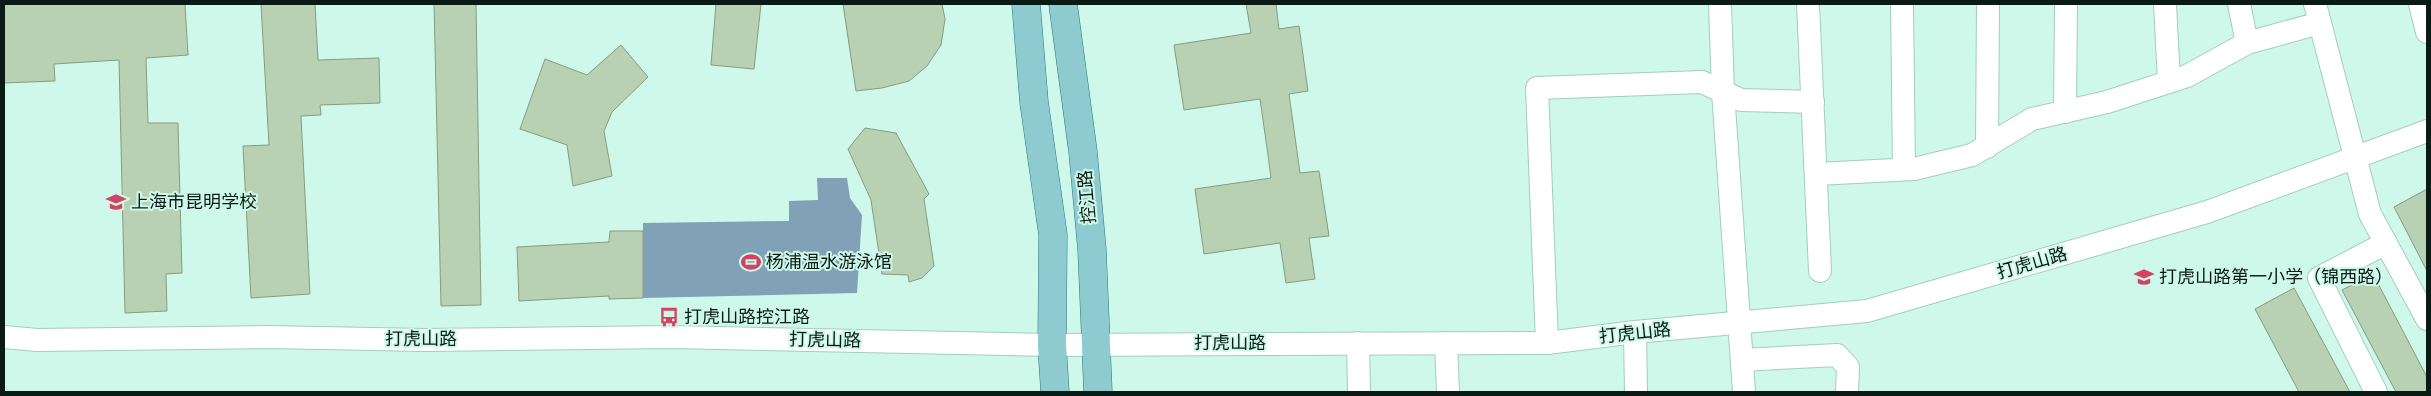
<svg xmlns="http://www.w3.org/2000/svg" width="2431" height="396" font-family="Manrope,'Noto Sans SC',sans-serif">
<rect width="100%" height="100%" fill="#cef9ea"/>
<!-- water -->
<path fill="#81a1b6" d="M817,178H847L850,198L862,215L857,293L643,298V223L789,221V201L818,200Z"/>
<!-- building -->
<g fill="#b9d1b3" stroke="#859c80">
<path d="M4,4H185L188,55L146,58L148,123H178L182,273L166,274L167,311L125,313L119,60L54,64L55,81L4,83Z"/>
<path d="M261,4H315L318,60L379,58L380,103L320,105L321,115L301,116L310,294L251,298L243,146L269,145Z"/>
<path d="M434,4H476L481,305L441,306Z"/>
<path d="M716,4H761L754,69L711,65Z"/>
<path d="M843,4H942L945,19L941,45L927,66L909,81L882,88L856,91Z"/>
<path d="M1246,4H1276L1279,29L1299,26L1308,91L1289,94L1300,173L1319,171L1329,236L1309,238L1315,279L1286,283L1280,243L1204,254L1195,189L1271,178L1268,155L1260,99L1184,110L1174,45L1251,33Z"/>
<path d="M621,45L648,77L612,112L604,131L612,176L573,186L567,145L520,129L545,59L587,75Z"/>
<path d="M865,128L896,133L929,194L924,199L934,266L922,278L909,282L908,275L882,274L871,200L848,149Z"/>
<path d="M2427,189V271L2394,207Z"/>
<path d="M610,231H643V298L609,299V296L519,301L517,247L609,242Z"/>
<path d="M2373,274L2427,377V392H2396L2342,290Z"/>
<path d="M2294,288L2350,392H2299L2255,309Z"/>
</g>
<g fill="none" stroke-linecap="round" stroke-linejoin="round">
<defs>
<g id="minor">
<path d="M1720,4L1723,92L1744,392"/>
<path d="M1808,4L1820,271"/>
<path d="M1902,4L1904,169"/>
<path d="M2165,4L2169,82"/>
<path d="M2239,4L2247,43"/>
<path d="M2315,4L2370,214L2427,319"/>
<path d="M2420,4L2427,32"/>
<path d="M2065,112L2066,4"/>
<path d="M1987,147L1988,4"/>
<path d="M1817,174L1914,169L1972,155L2032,119L2107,102L2187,76L2247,43L2320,23"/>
<path d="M1635,332L1636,392"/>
<path d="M4,337L37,340L268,337L424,340L671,337L1052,345L1547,343L1635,332L1867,311L2207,212L2427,131"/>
<path d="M1358,343L1359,392"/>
<path d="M1446,343L1448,392"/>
<path d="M1547,343L1537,88L1702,82L1741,100L1813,102"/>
<path d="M1742,360L1837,355L1848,367L1847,392"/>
<path d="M2376,392L2319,278L2386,243"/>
</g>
<g id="major">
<path d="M1026,4L1034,102L1053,235L1052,345L1055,392"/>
<path d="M1063,4L1083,152L1092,250L1098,392"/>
</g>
</defs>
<!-- minor casing -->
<use href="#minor" stroke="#a3cdbe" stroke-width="24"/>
<!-- major casing -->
<use href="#major" stroke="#2e767b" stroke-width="29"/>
<!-- minor -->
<use href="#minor" stroke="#fff" stroke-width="22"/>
<!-- major -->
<use href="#major" stroke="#8dcbd1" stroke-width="28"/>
</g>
<!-- icons -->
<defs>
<symbol id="school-bare" viewBox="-9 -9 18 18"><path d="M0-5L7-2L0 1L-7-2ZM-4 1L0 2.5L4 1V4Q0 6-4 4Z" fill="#d44462" stroke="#cef9ea" stroke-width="2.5" paint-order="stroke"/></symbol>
<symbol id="stadium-bare" viewBox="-9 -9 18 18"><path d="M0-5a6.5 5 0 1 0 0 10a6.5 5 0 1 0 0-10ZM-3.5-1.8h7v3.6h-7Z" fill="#d44462" stroke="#cef9ea" stroke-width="2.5" paint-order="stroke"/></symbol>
<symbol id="bus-bare" viewBox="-9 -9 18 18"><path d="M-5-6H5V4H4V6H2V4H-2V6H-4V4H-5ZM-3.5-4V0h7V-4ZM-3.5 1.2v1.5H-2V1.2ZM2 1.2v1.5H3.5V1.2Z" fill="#d44462" stroke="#cef9ea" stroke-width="2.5" paint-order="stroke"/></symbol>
</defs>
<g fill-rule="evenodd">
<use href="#school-bare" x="102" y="188" width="28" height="28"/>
<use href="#stadium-bare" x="737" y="248" width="28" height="28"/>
<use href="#school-bare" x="2130" y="263" width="28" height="28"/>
<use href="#bus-bare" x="655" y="303" width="28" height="28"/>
</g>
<g text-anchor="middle" stroke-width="4" stroke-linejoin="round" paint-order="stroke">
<!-- street labels -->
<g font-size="18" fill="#0a1a15" stroke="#cef9ea">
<text transform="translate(1087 197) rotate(-95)" y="6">控江路</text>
<text transform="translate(2032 263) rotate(-16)" y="6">打虎山路</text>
<text transform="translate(1635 333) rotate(-6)" y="6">打虎山路</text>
<text x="421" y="345">打虎山路</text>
<text transform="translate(825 340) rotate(1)" y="6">打虎山路</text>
<text x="1230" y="349">打虎山路</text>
</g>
<!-- poi labels -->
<g font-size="18" fill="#0a1a15" stroke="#cef9ea" text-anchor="start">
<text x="131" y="208">上海市昆明学校</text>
<text x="766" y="268">杨浦温水游泳馆</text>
<text x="2159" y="283">打虎山路第一小学（锦西路）</text>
<text x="684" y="323">打虎山路控江路</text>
</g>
</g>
<!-- border -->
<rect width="2431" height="396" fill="none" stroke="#0a1a15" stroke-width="10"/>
</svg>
